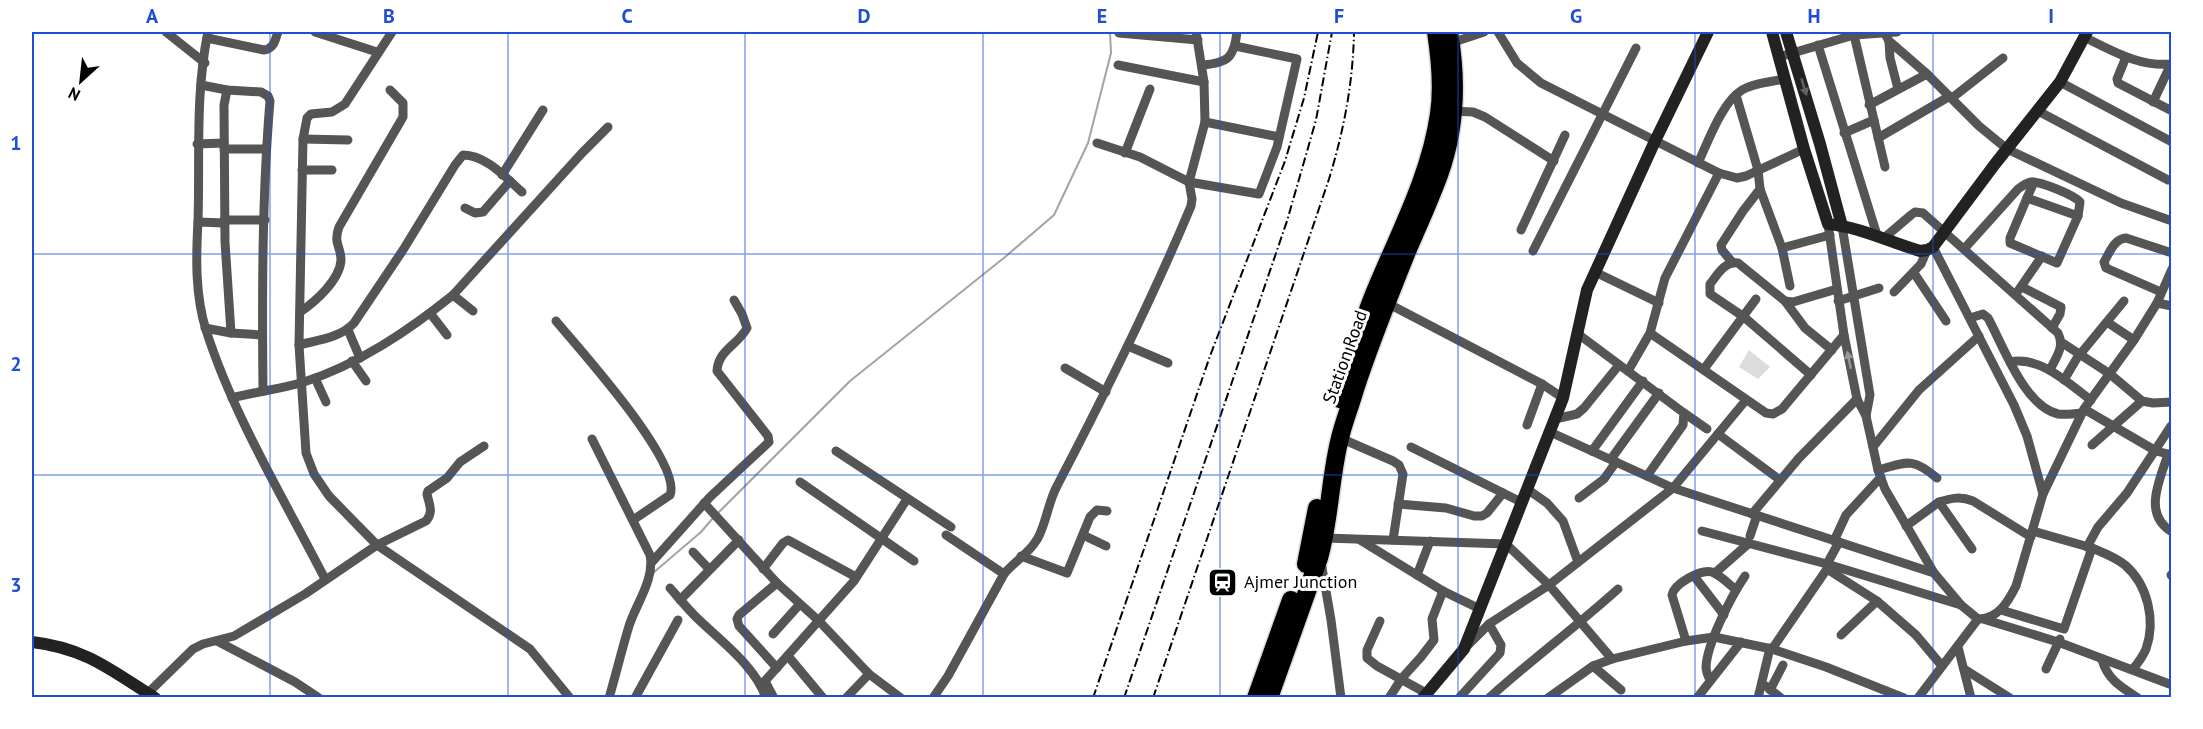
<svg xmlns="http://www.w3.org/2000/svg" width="2203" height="729" font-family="'PT Sans',sans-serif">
<rect width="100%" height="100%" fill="#fff"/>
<!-- green -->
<path fill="#dcdcdc" d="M1749,350L1770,367L1758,379L1739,367Z"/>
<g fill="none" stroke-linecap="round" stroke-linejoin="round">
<!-- stream -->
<g stroke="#a3a3a3" stroke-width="2">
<path d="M717,514L850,381L1005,257L1054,215L1088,143L1111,53L1110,32"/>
<path d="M653,573L701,532L713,518"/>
</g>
<defs>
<g id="highway">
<path d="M1340,399C1350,365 1359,332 1372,299C1396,239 1430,178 1439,114C1443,87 1440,58 1436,32"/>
<path d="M1306,564L1317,508"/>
<path d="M1256,698L1291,600"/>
<path d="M1269,698L1319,558C1330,519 1330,477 1340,438C1343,425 1348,412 1352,399C1367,350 1387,302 1406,254C1417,228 1429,202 1439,175C1456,129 1457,79 1449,32"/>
</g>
</defs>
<!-- highway casing -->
<use href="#highway" stroke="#dbdbdb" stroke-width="21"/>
<!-- street -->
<g stroke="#555" stroke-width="9">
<path d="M166,32L205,63"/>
<path d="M208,32C195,94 200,158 198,221C196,257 195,295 206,330C233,415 284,499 325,579"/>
<path d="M315,32L377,52"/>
<path d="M392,32L345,104L332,112L311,114L307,118L303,139L299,345L306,453L314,474L329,496L377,545L530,649L570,698"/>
<path d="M1498,32L1517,63L1541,83L1719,173L1737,178L1746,176L1804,149"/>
<path d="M1119,33L1198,40"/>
<path d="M1885,34L1889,41L1927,74L1979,126L2007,149L2121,203L2172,221"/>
<path d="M1854,35L1885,167"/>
<path d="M2084,37C2113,51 2139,67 2172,64"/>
<path d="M207,38L264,50C274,49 275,40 278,32"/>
<path d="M1457,41L1484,32"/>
<path d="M1889,41L1890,58L1898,89"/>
<path d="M1818,45L1877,235"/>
<path d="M1779,57L1854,35L1897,32"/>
<path d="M2126,57L2117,79L2118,83L2172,111"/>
<path d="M1118,65L1204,82"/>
<path d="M1202,65C1228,63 1234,58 1237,32"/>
<path d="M2060,82L2172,142"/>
<path d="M201,85L227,90L261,92L268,96L270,101C262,197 262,294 263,391"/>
<path d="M227,90L224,105L225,242L231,333"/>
<path d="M1736,95L1758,170L1760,189L1782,248L1830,235"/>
<path d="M1952,98L2003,58"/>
<path d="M2153,102L2171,64"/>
<path d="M1869,105L1927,74"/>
<path d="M1453,111L1473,112L1485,117L1554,161"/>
<path d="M2038,111L2168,180"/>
<path d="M1205,122L1279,137"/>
<path d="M1844,133L1874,120"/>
<path d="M1878,138L1950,96"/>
<path d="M303,139L348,140"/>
<path d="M1097,143L1140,157L1189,182L1259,194L1277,147L1297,59L1235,46"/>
<path d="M197,144L224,143"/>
<path d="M224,149H266"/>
<path d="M1125,153L1150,89"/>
<path d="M1698,163C1708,142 1722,102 1742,90C1753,83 1771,82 1784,79"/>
<path d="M302,170H332"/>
<path d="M502,175L543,110"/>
<path d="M2034,182L2027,198L2078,216"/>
<path d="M465,208L475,213L483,212L510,181"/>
<path d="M224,220H265"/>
<path d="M198,222L224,223"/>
<path d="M1828,224L1844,335L1857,399L1866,416L1878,470L1885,489L1934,573L1961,605L1978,619C1998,619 2008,602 2016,586L2043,494L2084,409L2134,340L2157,303L2172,269"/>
<path d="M1842,226L1870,395L1866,416"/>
<path d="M1521,230L1565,135"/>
<path d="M1884,238L1911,215L1915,212L1923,213L2058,333C2065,347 2056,357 2050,370"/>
<path d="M1933,247L2014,405L2027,436L2043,494"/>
<path d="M1782,248L1790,286"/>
<path d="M1964,249L2018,189C2022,186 2026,183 2031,182C2040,181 2074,195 2080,202L2078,216L2057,263L2010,243V238L2027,198"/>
<path d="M1533,251L1636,48"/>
<path d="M1732,262L1722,250L1721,245L1743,211L1760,189"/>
<path d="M1595,272L1659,303"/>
<path d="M1914,273L1946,321"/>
<path d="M2022,287L2061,307L2060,314L2052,328"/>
<path d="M2018,291L2042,256"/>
<path d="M1894,292L1921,264L1927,250"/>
<path d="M2161,292L2106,268L2104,262C2110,252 2114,239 2126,238L2172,253"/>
<path d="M453,295L473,311"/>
<path d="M1785,301L1805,328L1832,350"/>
<path d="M1838,301L1879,288"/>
<path d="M1387,303L1542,384L1563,398"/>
<path d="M2157,303L2172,306"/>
<path d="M300,312C315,302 340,280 341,260C341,246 333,244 339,227L403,117V103L390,90"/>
<path d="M430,313L447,335"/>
<path d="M1970,318L1983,314L1988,318C2003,345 2024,406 2058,414C2066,415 2074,414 2082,413"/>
<path d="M556,321C579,349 683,463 670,495L633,520"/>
<path d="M2107,322L2134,340"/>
<path d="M205,328L231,333L262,335"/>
<path d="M348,330L360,358"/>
<path d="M1650,333L1766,413L1773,414L1782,409L1844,335"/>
<path d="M1578,334L1684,413L1683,425L1647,476"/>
<path d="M2061,342L2110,374L2142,401L2153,403L2172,402"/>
<path d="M299,345C318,340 340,338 354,323L403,250L455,165L463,155C486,155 506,178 522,192"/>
<path d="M1128,346L1168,363"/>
<path d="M352,361L366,381"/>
<path d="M2010,362C2039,355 2069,384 2091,400"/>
<path d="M1065,368L1106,392"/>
<path d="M1704,369L1756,299"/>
<path d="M1628,371L1650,333L1665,278L1719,173"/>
<path d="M1811,375L1744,317L1710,294V284C1718,274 1725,261 1738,263L1785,301L1793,302L1837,289"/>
<path d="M315,378L326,402"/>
<path d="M2064,380L2077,358L2124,301"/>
<path d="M232,398C255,392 281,389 304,382C359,364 408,331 453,295L582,153L608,127"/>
<path d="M2084,409L2156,451L2172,455"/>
<path d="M1684,413L1707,429"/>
<path d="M1555,419L1577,414L1584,408L1619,365"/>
<path d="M1527,425L1542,384"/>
<path d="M1550,432L1673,488L1934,573"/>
<path d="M1718,434L1780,480"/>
<path d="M1340,438L1393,461L1399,465L1403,474L1393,540"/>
<path d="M592,439L650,555C655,579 636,604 629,626C622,649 616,674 609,698"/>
<path d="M2092,445L2142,401"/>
<path d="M1411,447L1521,502"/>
<path d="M1873,447L1919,390L1979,336"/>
<path d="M836,451L951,527"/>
<path d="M1592,451L1643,381"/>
<path d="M2168,454C2160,480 2142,514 2172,532"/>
<path d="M1611,459L1659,393"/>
<path d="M1878,470C1907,462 1912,457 1937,478"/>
<path d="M800,482L914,561"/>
<path d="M1527,489L1547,503L1563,521L1578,562"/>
<path d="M1579,498L1604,479L1616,462"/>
<path d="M704,503L777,583L819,621L869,674L901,698"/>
<path d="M1398,504L1446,508L1474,516H1482L1487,513L1503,493"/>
<path d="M1752,514L1799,458L1857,399"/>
<path d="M1906,526L1939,502"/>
<path d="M1702,531L1827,564L1961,605"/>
<path d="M946,535L1004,574"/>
<path d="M1083,535L1106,546"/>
<path d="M1750,536L1757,515"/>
<path d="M1325,538L1506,544L1549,585L1612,659"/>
<path d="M1360,540L1443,591L1480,609"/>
<path d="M1834,541L1846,515L1881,477"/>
<path d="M2087,547L2098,527L2127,493L2171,426"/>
<path d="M2092,548C2104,553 2115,557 2125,565C2148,585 2156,621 2146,649C2143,656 2138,663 2133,669"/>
<path d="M1972,549L1939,502C1952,498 1960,496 1973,501L2031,537"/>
<path d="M693,552L709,569"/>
<path d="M1021,556L1067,573L1090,517L1097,510L1107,511"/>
<path d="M652,562L710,497L769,442L768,436L717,371C718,350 738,345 747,328L742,314L734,300"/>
<path d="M1321,562L1331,620L1341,698"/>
<path d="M763,569L783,543L788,540L856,577"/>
<path d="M1827,569V564L1839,542"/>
<path d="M1715,573L1748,544"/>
<path d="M1417,575L1430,541"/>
<path d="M2171,575L2172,576"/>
<path d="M1694,576L1724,615"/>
<path d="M670,588C678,597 686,607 695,616C718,639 755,665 766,698"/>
<path d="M680,600L739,540"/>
<path d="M2001,610L2064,629L2092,548L2033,531"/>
<path d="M1983,619L2058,642L2172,685"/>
<path d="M1380,621L1367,650V658L1377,666L1426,693"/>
<path d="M773,634L799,605"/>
<path d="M1841,635L1877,601"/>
<path d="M217,641L295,682L319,698"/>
<path d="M1686,641L1672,595C1674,584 1700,569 1712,572C1720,575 1729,584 1736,590"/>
<path d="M1466,647L1489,624L1549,585L1673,488L1746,400"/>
<path d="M1958,647L1971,698"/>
<path d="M1772,649L1827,569L1877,601L1916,635L1942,666"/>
<path d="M788,656L823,698"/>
<path d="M2102,660C2108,680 2121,687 2138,698"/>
<path d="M1593,666L1621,690"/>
<path d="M777,668L739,626L737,619L739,615L777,583"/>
<path d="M1964,669L2010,698"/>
<path d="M2046,669L2060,639"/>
<path d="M1710,680C1708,676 1706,672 1706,667C1707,643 1732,595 1745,576"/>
<path d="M765,681L854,581L907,499"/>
<path d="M763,683L765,681L774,698"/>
<path d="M1766,686L1781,698"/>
<path d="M1770,690L1783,665"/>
<path d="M148,693L193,649L203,644L234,636L305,594L377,545L426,521C434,512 429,504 427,494L428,491L447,478L460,462L484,446"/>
<path d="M635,698L678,620"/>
<path d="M846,698L869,674"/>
<path d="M933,698L948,676L1004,574C1014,562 1029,553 1036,541C1045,529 1048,502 1057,486C1105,394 1151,302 1191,206L1192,199L1189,182L1205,122L1204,82L1196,32"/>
<path d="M1389,698L1402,678L1421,657L1434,640L1432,619L1443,591"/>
<path d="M1459,698L1500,653L1501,645L1489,624"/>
<path d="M1489,698C1531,660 1576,627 1618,589"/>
<path d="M1548,698L1593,666L1612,659L1686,641L1714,637L1772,649L1826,667L1904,698"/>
<path d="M1697,698L1741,642"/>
<path d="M1758,698L1770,648"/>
<path d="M1918,698L1978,619"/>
</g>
<!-- secondary -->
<g stroke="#222" stroke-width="12">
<path d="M1772,32L1804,149L1828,224C1860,227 1889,242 1920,251L1927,250L1933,247L1995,164L2060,82L2087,32"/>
<path d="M1786,32L1820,144L1842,226"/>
<path d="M32,642C85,648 111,670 155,698"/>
<path d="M1423,698L1464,649L1563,398L1587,290L1655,141L1708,32"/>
</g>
<!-- highway -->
<use href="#highway" stroke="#000" stroke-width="18"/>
<!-- rail -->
<g stroke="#000" stroke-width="2" stroke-dasharray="9 3 1.5 3" stroke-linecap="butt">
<path d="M1093,698L1210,356L1285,161L1304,98L1318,32"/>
<path d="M1124,698L1287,221L1316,120L1332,32"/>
<path d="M1153,698L1329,179C1344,130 1353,83 1354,32"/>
</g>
</g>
<!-- one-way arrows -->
<defs><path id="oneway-solid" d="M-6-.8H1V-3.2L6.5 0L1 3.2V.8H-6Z" transform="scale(1.5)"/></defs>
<use fill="#646464" href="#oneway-solid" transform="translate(1804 87) rotate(73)"/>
<use fill="#999" href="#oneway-solid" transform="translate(1849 360) rotate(-102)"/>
<!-- grid -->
<path fill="none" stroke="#1d4ed8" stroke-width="1.5" stroke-opacity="0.55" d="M270,32V698M508,32V698M745,32V698M983,32V698M1220,32V698M1458,32V698M1695,32V698M1933,32V698M32,254H2172M32,475H2172"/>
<!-- icons -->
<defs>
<symbol id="station-square" viewBox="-11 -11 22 22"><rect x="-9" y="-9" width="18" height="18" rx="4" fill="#000" stroke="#fff"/><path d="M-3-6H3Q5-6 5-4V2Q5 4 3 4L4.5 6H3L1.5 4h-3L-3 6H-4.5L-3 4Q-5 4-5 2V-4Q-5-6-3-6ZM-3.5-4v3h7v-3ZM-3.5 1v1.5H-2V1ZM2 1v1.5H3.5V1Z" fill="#fff"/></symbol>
</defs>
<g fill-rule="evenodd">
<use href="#station-square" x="1206" y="566" width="33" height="33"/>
</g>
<g text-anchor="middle" stroke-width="6" stroke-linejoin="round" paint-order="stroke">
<!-- street labels -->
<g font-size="18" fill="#000" stroke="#fff">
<text transform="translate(1345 357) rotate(-70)" y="6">Station Road</text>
</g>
<!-- poi labels -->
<g font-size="18" fill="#000" stroke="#fff" text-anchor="start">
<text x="1244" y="588">Ajmer Junction</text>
</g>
</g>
<!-- border -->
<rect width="2203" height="729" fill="none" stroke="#ffffff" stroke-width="66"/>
<!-- north arrow -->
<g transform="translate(81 81) rotate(207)" stroke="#ffffff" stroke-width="4.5" paint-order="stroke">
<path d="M0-4.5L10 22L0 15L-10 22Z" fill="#000000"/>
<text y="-9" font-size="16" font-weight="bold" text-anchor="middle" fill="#000000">N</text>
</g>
<rect x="33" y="33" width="2137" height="663" fill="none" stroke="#1d4ed8" stroke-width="2"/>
<g font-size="20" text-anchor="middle" font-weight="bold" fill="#1d4ed8">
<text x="152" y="23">A</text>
<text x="389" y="23">B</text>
<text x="627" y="23">C</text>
<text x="864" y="23">D</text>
<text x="1102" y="23">E</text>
<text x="1339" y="23">F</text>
<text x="1576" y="23">G</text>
<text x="1814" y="23">H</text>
<text x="2051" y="23">I</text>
<text x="16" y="150">1</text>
<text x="16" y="371">2</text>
<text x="16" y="592">3</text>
</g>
</svg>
